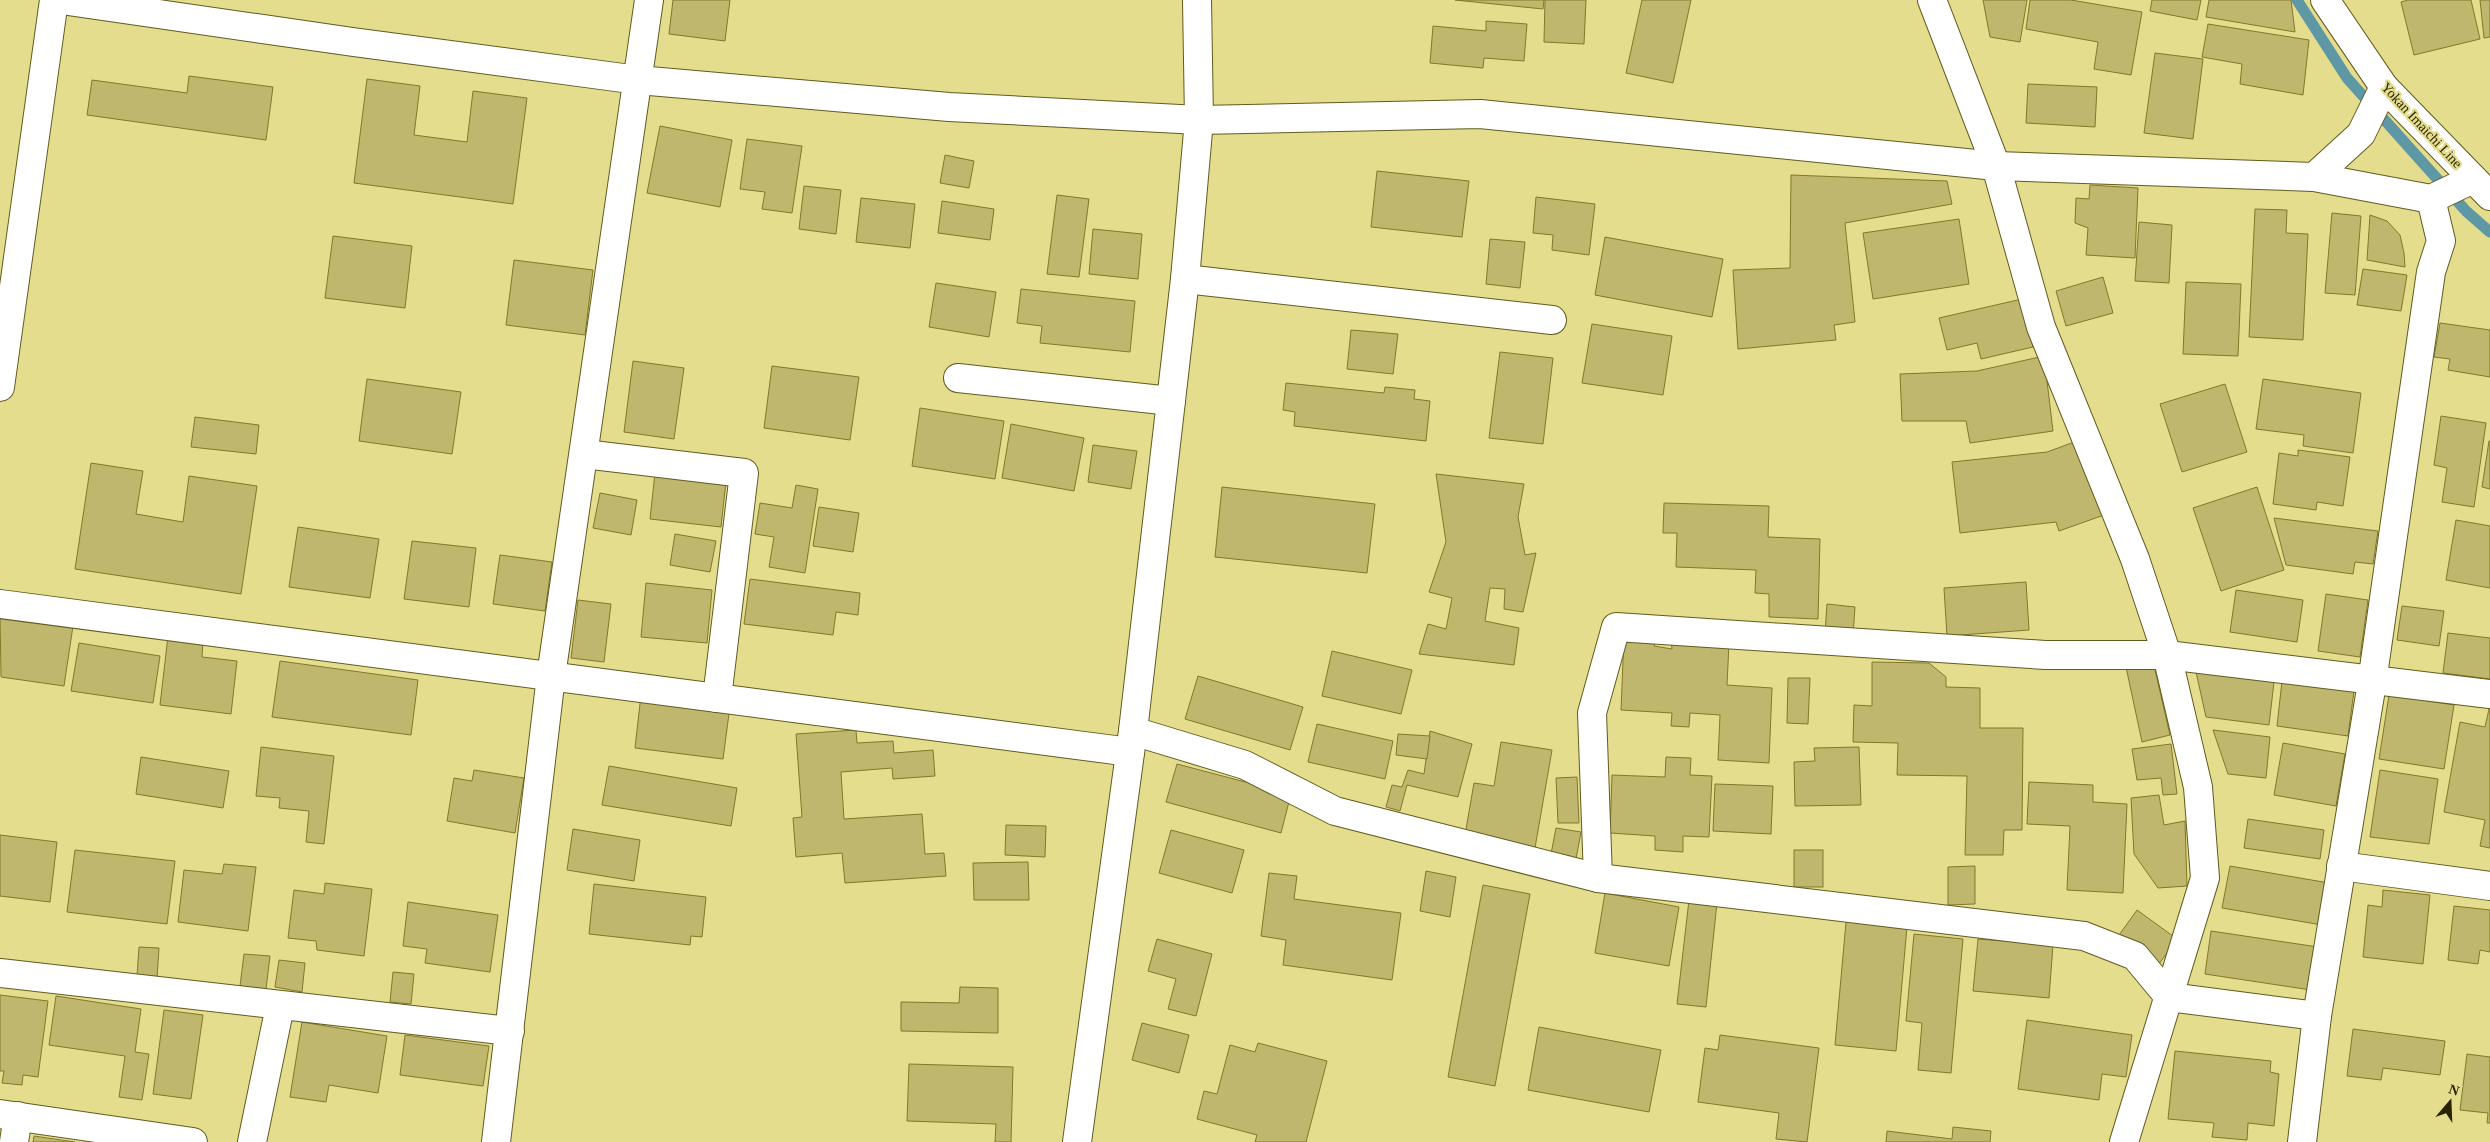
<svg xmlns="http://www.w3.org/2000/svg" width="2490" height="1142" font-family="Georgia,serif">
<rect width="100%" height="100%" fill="#e5dd8e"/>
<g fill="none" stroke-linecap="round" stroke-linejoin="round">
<!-- stream -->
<path stroke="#5d98a4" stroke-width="11" d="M2297,0L2347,78L2466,211L2490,232"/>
</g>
<!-- building -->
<g fill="#bfb76e" stroke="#817828">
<path d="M673,0H730L725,41L669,34Z"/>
<path d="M1455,0H1544L1543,9Z"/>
<path d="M1545,0H1586L1584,44L1544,42Z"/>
<path d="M1642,0H1691L1673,83L1626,73Z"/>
<path d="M1983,0H2027L2020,42L1990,37Z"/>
<path d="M2030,0H2071L2142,12L2131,75L2094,69L2098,42L2026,29Z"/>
<path d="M2152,0H2201L2197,20L2150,11Z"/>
<path d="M2209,0H2291L2295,32L2206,17Z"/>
<path d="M2408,0H2471L2480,39L2414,55L2401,2Z"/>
<path d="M2480,0H2490V37L2484,38Z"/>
<path d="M1486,21L1527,24L1524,61L1484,58L1483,68L1430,63L1433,26L1486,31Z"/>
<path d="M2208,24L2309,40L2303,95L2240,84L2242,64L2202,57Z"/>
<path d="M2155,53L2203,59L2193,139L2144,133Z"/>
<path d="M189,76L273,87L266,140L87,115L92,80L187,93Z"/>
<path d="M367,79L420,86L414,135L467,142L473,91L527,98L513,204L354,183Z"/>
<path d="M2028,84L2097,87L2095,127L2026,123Z"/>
<path d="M660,126L732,140L720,207L647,193Z"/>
<path d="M747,139L802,146L792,213L762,209L765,192L740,189Z"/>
<path d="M945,155L974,161L969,188L940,183Z"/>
<path d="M1377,171L1469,181L1462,237L1371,227Z"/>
<path d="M1791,175L1947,181L1952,204L1845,223L1855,322L1834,325L1836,340L1738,349L1733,270L1790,268Z"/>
<path d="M2090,185L2138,188L2135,258L2086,255L2088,228L2075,223L2076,198L2089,199Z"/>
<path d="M804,186L841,190L836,234L799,229Z"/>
<path d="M1057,195L1089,199L1079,277L1047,274Z"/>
<path d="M1536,197L1595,204L1589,255L1552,250L1553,235L1533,233Z"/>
<path d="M861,198L915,204L910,248L856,242Z"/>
<path d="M942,201L994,209L990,240L938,233Z"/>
<path d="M2255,209L2287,210L2286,233L2308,234L2303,340L2249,337Z"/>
<path d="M2332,213L2361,216L2355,295L2325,293Z"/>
<path d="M2370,215L2387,221L2400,235L2404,253L2405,267L2367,260Z"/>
<path d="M1959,219L1969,284L1873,299L1863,233Z"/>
<path d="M2139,222L2172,225L2169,283L2135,281Z"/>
<path d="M1093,229L1142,234L1138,279L1089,274Z"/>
<path d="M333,236L412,246L405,308L325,298Z"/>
<path d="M1605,237L1723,259L1712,317L1595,295Z"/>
<path d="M1490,239L1525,242L1520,288L1486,284Z"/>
<path d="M514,260L593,270L585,335L506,325Z"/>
<path d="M2363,269L2407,275L2401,311L2357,305Z"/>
<path d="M2103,277L2113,313L2066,326L2056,291Z"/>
<path d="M2186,282L2241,284L2238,356L2183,354Z"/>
<path d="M936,283L996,292L989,337L929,327Z"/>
<path d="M1021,289L1135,301L1130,352L1040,343L1042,326L1017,323Z"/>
<path d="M2022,299L2033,347L1981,359L1977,343L1947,350L1939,318Z"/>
<path d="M2440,323L2490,330V377L2448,370L2450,359L2434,357Z"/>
<path d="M1592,324L1672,336L1663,395L1582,383Z"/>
<path d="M1351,330L1398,334L1393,374L1347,369Z"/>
<path d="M1500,352L1553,358L1543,444L1489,438Z"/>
<path d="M2044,356L2053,431L1970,443L1966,421H1902L1900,374L1977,371Z"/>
<path d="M633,361L684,368L674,439L624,432Z"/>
<path d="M772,366L859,377L850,440L764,428Z"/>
<path d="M367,379L461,392L452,454L359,441Z"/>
<path d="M2263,379L2361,393L2353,453L2303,446L2304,435L2256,429Z"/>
<path d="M1286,383L1384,393L1385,387L1415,390L1414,399L1430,401L1426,441L1294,426L1295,412L1283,410Z"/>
<path d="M2225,384L2247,452L2182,472L2160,404Z"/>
<path d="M920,408L1004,421L995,479L912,466Z"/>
<path d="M2441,416L2486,423L2474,507L2442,502L2447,468L2434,465Z"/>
<path d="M195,417L259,425L256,454L191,447Z"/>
<path d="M1011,424L1084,438L1074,491L1002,478Z"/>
<path d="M2077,441L2104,515L2059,531L2056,522L1960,533L1952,462L2047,452Z"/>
<path d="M2489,441H2490V489L2482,487Z"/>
<path d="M1093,445L1137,451L1131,489L1088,482Z"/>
<path d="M2298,450L2350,457L2343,506L2317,502L2316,510L2273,504L2279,453L2298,456Z"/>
<path d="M91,463L143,471L136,514L183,522L189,476L257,486L241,594L75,569Z"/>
<path d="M655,473L726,481L721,527L650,519Z"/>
<path d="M1436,474L1524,484L1518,517L1525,555L1536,553L1523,612L1504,609L1505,589L1490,588L1485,621L1519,628L1514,665L1419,654L1428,624L1446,629L1452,598L1429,592L1446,542Z"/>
<path d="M796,485L818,489L805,573L769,567L774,537L755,534L760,503L792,508Z"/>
<path d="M1222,487L1375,504L1367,573L1215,557Z"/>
<path d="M2257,487L2284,570L2221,591L2193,508Z"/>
<path d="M600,493L637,500L631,535L593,528Z"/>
<path d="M1664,503L1769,506L1768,537L1820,539L1818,619L1769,617V594L1755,593L1756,570L1676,567L1677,533H1663Z"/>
<path d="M819,507L859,513L853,552L813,546Z"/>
<path d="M2274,518L2378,531L2373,564L2355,562L2353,574L2286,565Z"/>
<path d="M2456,520L2490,526V588L2446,580Z"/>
<path d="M298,527L379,539L370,598L289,587Z"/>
<path d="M675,534L716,541L710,572L670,565Z"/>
<path d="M412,541L476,548L469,607L404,599Z"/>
<path d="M500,555L552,562L545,611L493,604Z"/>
<path d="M750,579L860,593L858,615L836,612L833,635L744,624Z"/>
<path d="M2026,582L2029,630L1947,636L1944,588Z"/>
<path d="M646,583L712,590L707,643L641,637Z"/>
<path d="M2236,590L2303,600L2297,642L2230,632Z"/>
<path d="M2326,594L2368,600L2360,657L2318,651Z"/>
<path d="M578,600L611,604L604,662L571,658Z"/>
<path d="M1827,604L1855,607L1853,635L1825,633Z"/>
<path d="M2402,606L2444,611L2439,646L2397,640Z"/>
<path d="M0,615L73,626L64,686L1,677Z"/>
<path d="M2448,633L2490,638V679L2443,673Z"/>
<path d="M168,636L203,640L202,657L237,661L231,714L160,705Z"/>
<path d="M1624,636L1657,638L1654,646L1672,649L1671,640L1729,643L1727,685L1772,688L1769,763L1718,760L1720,715L1690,713L1689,727L1671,726L1672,713L1621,710Z"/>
<path d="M79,643L160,656L153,703L71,691Z"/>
<path d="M1332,651L1412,670L1401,714L1322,696Z"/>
<path d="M280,661L418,680L411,735L272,717Z"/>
<path d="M2153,661L2170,735L2142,742L2126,667Z"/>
<path d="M1872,662L1929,663L1946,677V687L1980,688V728H2023L2022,830H2004L2003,855H1965L1967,776L1897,775L1898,743L1853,742L1854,705L1872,706Z"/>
<path d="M2196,672L2274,682L2269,725L2206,717Z"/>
<path d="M1198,676L1303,707L1290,750L1185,719Z"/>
<path d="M1788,678H1810L1808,724L1787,723Z"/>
<path d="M2282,681L2354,691L2348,736L2277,726Z"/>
<path d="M641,695L730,706L723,759L635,748Z"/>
<path d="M2389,695L2454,705L2444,769L2379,759Z"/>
<path d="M2489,709L2490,710V848L2480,846L2485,820L2444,812L2460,722L2485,727Z"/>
<path d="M1317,724L1393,741L1385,779L1308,762Z"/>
<path d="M856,730L857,743L893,741L894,753L933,750L935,776L893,779L892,768L841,772L844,819L922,814L925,854L944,853L946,876L845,883L842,853L796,857L793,818L802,817L796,734Z"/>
<path d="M2213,730L2270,737L2266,778L2228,774Z"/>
<path d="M1430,731L1472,744L1458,797L1407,785L1400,811L1386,807L1392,785L1402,787L1408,770L1424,774Z"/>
<path d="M1398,734L1430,736L1427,759L1396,755Z"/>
<path d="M1501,742L1552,750L1535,848L1465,835L1474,783L1494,786Z"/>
<path d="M2283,743L2345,754L2336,806L2274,795Z"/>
<path d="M2171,744L2177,794L2163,795L2161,778L2137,780L2132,749Z"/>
<path d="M261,747L334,756L324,844L306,842L309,811L279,808L280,798L256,796Z"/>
<path d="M1859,747L1861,805L1795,806L1794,762L1815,761L1814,748Z"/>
<path d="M141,757L229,771L223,808L136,794Z"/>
<path d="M1666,757L1691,758L1690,775L1712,776L1709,837L1683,836V852L1655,850V836L1610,833L1612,775L1665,777Z"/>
<path d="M1177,764L1291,794L1281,833L1166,802Z"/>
<path d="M609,766L737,788L731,826L602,805Z"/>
<path d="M474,770L524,778L515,833L447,821L454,778L472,781Z"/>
<path d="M2380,770L2438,779L2429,844L2370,837Z"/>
<path d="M1577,777L1579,823H1558L1556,778Z"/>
<path d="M2029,782L2093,785V802L2127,804L2123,893L2067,890L2070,826L2027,824Z"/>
<path d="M1715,784L1773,786L1771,834L1713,831Z"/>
<path d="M2159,795L2164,825L2185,821L2187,886L2158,888L2134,854L2131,798Z"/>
<path d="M2248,819L2324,830L2320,859L2244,848Z"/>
<path d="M1006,825L1046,826L1045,857L1005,855Z"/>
<path d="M1556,828L1581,832L1575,864L1550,859Z"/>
<path d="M573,829L640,840L634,881L567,870Z"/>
<path d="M1171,830L1244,850L1232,893L1159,873Z"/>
<path d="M0,835L57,842L50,902L0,896Z"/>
<path d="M75,850L175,861L167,924L67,912Z"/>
<rect x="1794" y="850" width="29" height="37"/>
<path d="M1028,862L1029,900H974L973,863Z"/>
<path d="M224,864L256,867L248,931L178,922L184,870L222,874Z"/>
<path d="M1975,866V904L1948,905V867Z"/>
<path d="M2230,866L2329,883L2322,925L2222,908Z"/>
<path d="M1426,871L1456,877L1450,917L1420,911Z"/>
<path d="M1269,873L1297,876L1294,899L1401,913L1392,980L1283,965L1286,940L1261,936Z"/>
<path d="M325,883L372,889L364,956L317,950L316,941L288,938L294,890L324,894Z"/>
<path d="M594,884L706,897L702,937L691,936L690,945L589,934Z"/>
<path d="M1483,885L1530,894L1495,1086L1448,1077Z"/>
<path d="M2383,890L2430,895L2423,964L2363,957L2368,905L2382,907Z"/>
<path d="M1605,893L1679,907L1669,966L1595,953Z"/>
<path d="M1689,900L1717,903L1706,1007L1677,1004Z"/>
<path d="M408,902L498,915L490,972L425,963L427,949L403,946Z"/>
<path d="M2454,906L2490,910V952L2480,950L2478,964L2448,960Z"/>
<path d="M2137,910L2177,939L2159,964L2119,935Z"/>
<path d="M1846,922L1907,927L1896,1051L1835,1045Z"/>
<path d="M2211,931L2318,947L2311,990L2205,974Z"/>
<path d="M1914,934L1963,939L1951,1073L1918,1070L1922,1023L1906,1021Z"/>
<path d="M1157,939L1212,954L1196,1016L1168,1009L1176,979L1148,971Z"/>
<path d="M1978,939L2053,945L2049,998L1973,991Z"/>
<path d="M139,947L159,948L157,978L137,976Z"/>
<path d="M244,954L270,956L266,989L240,986Z"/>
<path d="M279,960L305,963L302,992L275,987Z"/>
<path d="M393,972L414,974L411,1004L390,1002Z"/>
<path d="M960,987L998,988V1033L901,1031V1002L959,1003Z"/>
<path d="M0,995L48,1001L38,1077L23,1075L22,1085L2,1083L4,1071H0Z"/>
<path d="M56,996L141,1009L135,1052L149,1054L142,1100L119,1097L125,1056L49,1045Z"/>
<path d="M164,1010L203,1015L191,1099L153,1094Z"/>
<path d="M2027,1020L2132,1035L2126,1077L2102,1074L2099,1100L2018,1089Z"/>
<path d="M302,1022L387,1036L378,1093L329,1085L326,1102L290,1097Z"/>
<path d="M1142,1023L1189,1035L1179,1073L1132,1060Z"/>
<path d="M1539,1027L1661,1050L1649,1112L1528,1090Z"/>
<path d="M2353,1029L2445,1041L2440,1075L2383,1068L2381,1080L2347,1076Z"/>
<path d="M405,1035L489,1046L483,1086L400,1075Z"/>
<path d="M1720,1035L1819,1048L1807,1142L1776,1139L1779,1113L1698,1102L1705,1048L1718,1050Z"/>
<path d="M1258,1043L1327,1061L1306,1142H1255L1257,1135L1197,1119L1204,1091L1217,1094L1230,1045L1255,1052Z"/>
<path d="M2175,1051L2271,1061L2270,1072L2279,1074L2274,1126L2248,1123L2247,1140L2212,1137L2214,1123L2168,1119Z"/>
<path d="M2467,1054L2490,1057V1123H2487L2488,1113L2460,1110Z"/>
<path d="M909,1064L1013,1067L1011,1142H995L996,1124L907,1121Z"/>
<path d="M1953,1127L1991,1131L1990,1142H1886L1887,1131L1952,1139Z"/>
<path d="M34,1136L75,1142H33Z"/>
</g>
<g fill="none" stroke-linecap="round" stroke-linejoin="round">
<defs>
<g id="street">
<path d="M1932,0L1996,166L2041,327L2135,559L2167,655L2198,787L2205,878L2124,1142"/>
<path d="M2314,177L2361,134L2384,87"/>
<path d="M1185,279L1552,320"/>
<path d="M958,378L1171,401"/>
<path d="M0,387L54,0"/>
<path d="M584,454L744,473L717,698"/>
<path d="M0,604L1130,752"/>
<path d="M1133,731L1245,765L1335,811L1598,878L2084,936L2135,956L2169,997L2317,1016"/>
<path d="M2341,866L2490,886"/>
<path d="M1598,878L1592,713L1616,627L2045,655H2167L2490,694"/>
<path d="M0,973L510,1031"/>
<path d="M0,1114L193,1142"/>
<path d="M14,1142L18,1116"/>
<path d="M252,1142L280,1006"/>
<path d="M496,1142L551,676L649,0"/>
<path d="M2302,1142L2317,1016L2371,689L2431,272L2441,241L2431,199"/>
</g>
<g id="secondary">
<path d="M61,0L353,42L638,80L949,107L1199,120L1480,114L1996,166L2314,177L2431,199L2473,179"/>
<path d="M2325,0L2384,87L2490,196"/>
<path d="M1077,1142L1133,731L1185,279L1199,120L1197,0"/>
</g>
</defs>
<!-- street casing -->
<use href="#street" stroke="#615b1f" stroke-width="30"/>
<!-- secondary casing -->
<use href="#secondary" stroke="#615b1f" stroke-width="30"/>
<!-- street -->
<use href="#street" stroke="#fff" stroke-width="28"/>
<!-- secondary -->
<use href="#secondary" stroke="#fff" stroke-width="28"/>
</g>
<g text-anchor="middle" stroke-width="4.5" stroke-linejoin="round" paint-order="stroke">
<!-- street labels -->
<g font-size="14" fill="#262202" stroke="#e5dd8e">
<text transform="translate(2422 125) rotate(47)" y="5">Yokan Imaichi Line</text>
</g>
</g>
<!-- north arrow -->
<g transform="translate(2450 1102) rotate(19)" stroke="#e5dd8e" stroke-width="4" paint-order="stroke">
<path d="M0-4L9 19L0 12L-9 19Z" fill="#262202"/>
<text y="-8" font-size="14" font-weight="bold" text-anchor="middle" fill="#262202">N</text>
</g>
</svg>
